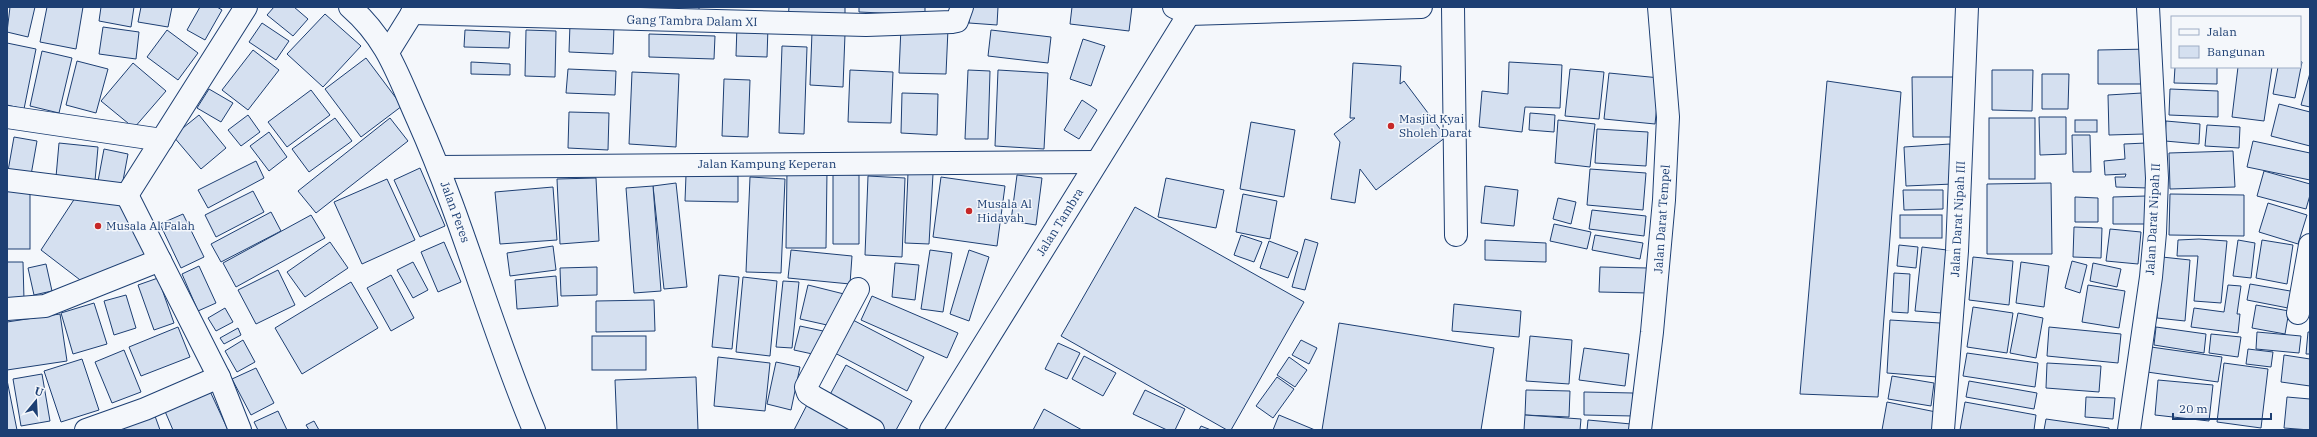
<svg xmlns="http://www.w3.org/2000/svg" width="2317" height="437" font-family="'IBM Plex Serif',serif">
<rect width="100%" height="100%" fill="#f4f7fb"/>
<!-- building -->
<g fill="#d5e0f0" stroke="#1d3f73">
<path d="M10,7H35L28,37L7,32Z"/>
<path d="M47,7H83L76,49L40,42Z"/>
<path d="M101,7H134L131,27L99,21Z"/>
<path d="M141,7H172L168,27L138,22Z"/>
<path d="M200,7H217L222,10L205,40L187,30Z"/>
<path d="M274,7H294L308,19L293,36L267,15Z"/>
<path d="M647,7H699V13L646,11Z"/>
<path d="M789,7H845V22L788,20Z"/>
<path d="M859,7H925V15L859,12Z"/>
<path d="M970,7H998L997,25L969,23Z"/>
<path d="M1072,7H1132L1129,31L1070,24Z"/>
<path d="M325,14L361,46L323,87L287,54Z"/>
<path d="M262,23L289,41L276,60L249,42Z"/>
<path d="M570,24L614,26L613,54L569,52Z"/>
<path d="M737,25L768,27L767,57L736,56Z"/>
<path d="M103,27L139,32L136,59L99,54Z"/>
<path d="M901,27L948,29L946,74L899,73Z"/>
<path d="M167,30L198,53L178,80L147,57Z"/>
<path d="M465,30L510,32L509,48L464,47Z"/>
<path d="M526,30L556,31L555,77L525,76Z"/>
<path d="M991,30L1051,37L1048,63L988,56Z"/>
<path d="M812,32L845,34L843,87L810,85Z"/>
<path d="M649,34L715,36L714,59L649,57Z"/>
<path d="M1083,39L1105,46L1091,86L1070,79Z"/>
<path d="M7,43L36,49L24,109L7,105Z"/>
<path d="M782,46L807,47L804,134L779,133Z"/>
<path d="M2150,49V84H2098V50Z"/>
<path d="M253,50L279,70L248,110L222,90Z"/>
<path d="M42,51L72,58L59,113L30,106Z"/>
<path d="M366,58L402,106L361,137L325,89Z"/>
<path d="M77,61L108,69L96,113L66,105Z"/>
<path d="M2300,61L2302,62L2295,98L2273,94L2278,67H2300Z"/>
<path d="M471,62L510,64V75L471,74Z"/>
<path d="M1509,62L1562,65L1560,108L1525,107L1522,132L1479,127L1482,91L1508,94Z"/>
<path d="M133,63L166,91L134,128L101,101Z"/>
<path d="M1353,63L1401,66L1400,84L1404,81L1446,137L1376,190L1360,169L1355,203L1331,199L1340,142L1334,134L1355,118H1350Z"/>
<path d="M2175,67H2217V84L2174,83Z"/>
<path d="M2238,67H2272L2264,121L2232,117Z"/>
<path d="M568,69L616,71L615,95L566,93Z"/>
<path d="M1570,69L1604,72L1599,119L1565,116Z"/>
<path d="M850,70L893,72L891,123L848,122Z"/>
<path d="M968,70L990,71L988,139H965Z"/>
<path d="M998,70L1048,73L1044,149L995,146Z"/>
<path d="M1992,70H2033L2032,111L1992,110Z"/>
<path d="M632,72L679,74L676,147L629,144Z"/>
<path d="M1609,73L1660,78L1655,124L1604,119Z"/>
<path d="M2310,73V107L2301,105Z"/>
<path d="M2042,74H2069L2068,109H2042Z"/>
<path d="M1912,77H1955L1956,137H1913Z"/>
<path d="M724,79L750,80L748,137L722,136Z"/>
<path d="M1827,81L1901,92L1878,397L1800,394Z"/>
<path d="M209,89L233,103L221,122L197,108Z"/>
<path d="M2170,89L2218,91V117L2169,115Z"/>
<path d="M311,90L330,115L287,147L268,122Z"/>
<path d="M902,93L938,94L937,135L901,133Z"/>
<path d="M2142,93L2144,134L2109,135L2108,95Z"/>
<path d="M1082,100L1097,110L1079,139L1064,130Z"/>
<path d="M2279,104L2310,112V146L2271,136Z"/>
<path d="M569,112L609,113L608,150L568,148Z"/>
<path d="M1530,113L1555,115L1554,132L1529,130Z"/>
<path d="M199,115L226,148L201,169L173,136Z"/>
<path d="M248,115L260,132L241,146L228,130Z"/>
<path d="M2039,117H2066V154L2040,155Z"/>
<path d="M335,118L352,141L309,172L292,149Z"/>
<path d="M390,118L408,141L316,213L298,191Z"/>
<rect x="1989" y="118" width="46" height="61"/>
<path d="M1558,120L1595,124L1590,167L1555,163Z"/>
<rect x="2075" y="120" width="22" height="12"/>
<path d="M2166,121L2200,124L2199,144L2165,141Z"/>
<path d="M1251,122L1295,130L1284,197L1240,189Z"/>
<path d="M2207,125L2240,127L2239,148L2205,146Z"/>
<path d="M1597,129L1648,132L1646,166L1595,163Z"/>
<path d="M269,132L287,157L269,171L250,146Z"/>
<path d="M2072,135H2090L2091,172H2073Z"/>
<path d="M14,137L37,141L31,175L8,171Z"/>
<path d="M2253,141L2310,153V180L2247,167Z"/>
<path d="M59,143L98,147L95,181L56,177Z"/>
<path d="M2146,143L2148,188L2116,187L2115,177H2125L2126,174L2105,175L2104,161L2125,159L2124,144Z"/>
<path d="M1950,144L1953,184L1906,186L1904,147Z"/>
<path d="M104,149L128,154L122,186L98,181Z"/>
<path d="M2233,151L2235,187L2170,189L2169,153Z"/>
<path d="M256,161L264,178L208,208L198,190Z"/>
<path d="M420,168L445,226L420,237L394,180Z"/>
<path d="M1590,169L1646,173L1643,210L1587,205Z"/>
<path d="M787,170L827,171L826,248H786Z"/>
<path d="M2264,171L2310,184V195L2306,209L2257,196Z"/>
<path d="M908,173L933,174L929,244L905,243Z"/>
<path d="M833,174L859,175V244H833Z"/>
<path d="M686,175L738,176V202L685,201Z"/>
<path d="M1017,175L1042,178L1036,225L1011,221Z"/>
<path d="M868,176L905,178L902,257L865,255Z"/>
<path d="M750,177L785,179L781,273L746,272Z"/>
<path d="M941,177L1005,186L997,246L933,237Z"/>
<path d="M596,178L599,241L560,244L557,179Z"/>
<path d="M1166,178L1224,190L1216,228L1158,217Z"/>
<path d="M387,179L415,240L362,264L334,202Z"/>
<path d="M676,183L687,287L664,289L653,186Z"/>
<path d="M2051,183L2052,254H1987V184Z"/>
<path d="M653,186L661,291L634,293L626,188Z"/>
<path d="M1485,186L1518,190L1514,226L1481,223Z"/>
<path d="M553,187L557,240L500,244L495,192Z"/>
<path d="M1903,190H1943V209L1904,210Z"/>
<rect x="7" y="191" width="23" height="58"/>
<path d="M253,191L264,212L216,237L205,215Z"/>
<path d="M1243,194L1277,201L1270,239L1236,232Z"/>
<path d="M2170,194L2244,195V236L2169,235Z"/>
<path d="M77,195L126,203L157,258L88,286L41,250Z"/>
<path d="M2146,196V224H2113V197Z"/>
<path d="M2075,197L2098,198V222H2075Z"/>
<path d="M1558,198L1576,202L1571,224L1553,219Z"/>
<path d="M2268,203L2307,215L2298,244L2259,232Z"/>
<path d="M1135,207L1304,302L1231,430H1227L1061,336Z"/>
<path d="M1592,210L1646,216L1644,236L1589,229Z"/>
<path d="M271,212L281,231L221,262L211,244Z"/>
<path d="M183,214L204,257L181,268L160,224Z"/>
<path d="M311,215L325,238L236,287L223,263Z"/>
<rect x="1900" y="215" width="42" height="23"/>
<path d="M1554,224L1591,232L1587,249L1550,241Z"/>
<path d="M2074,227L2102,228L2101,258L2073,257Z"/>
<path d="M2110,229L2141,232L2138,264L2106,261Z"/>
<path d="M1241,235L1262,242L1254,262L1234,255Z"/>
<path d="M1595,235L1643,243L1640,259L1592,250Z"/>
<path d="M1305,239L1318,243L1305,290L1292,287Z"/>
<path d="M2199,239L2227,241L2221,303L2194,301L2198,256H2177L2178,240Z"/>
<path d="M1485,240L1546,243V262L1485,260Z"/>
<path d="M2238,240L2255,243L2251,278L2233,276Z"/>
<path d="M2262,240L2293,245L2287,284L2256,278Z"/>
<path d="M1269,241L1298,252L1288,278L1260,268Z"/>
<path d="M330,242L348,268L305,297L287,272Z"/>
<path d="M444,242L461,282L438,292L421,252Z"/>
<path d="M1899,245L1918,247L1916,268L1897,266Z"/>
<path d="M553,246L556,270L510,276L507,253Z"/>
<path d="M1922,247L1947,250L1941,313L1915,311Z"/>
<path d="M791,250L852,256L850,284L788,278Z"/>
<path d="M930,250L952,253L943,312L921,309Z"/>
<path d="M969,250L989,257L969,321L950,314Z"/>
<path d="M1973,257L2013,261L2009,305L1969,300Z"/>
<path d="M2162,257L2190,260L2185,321L2157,318Z"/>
<path d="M2072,261L2087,265L2080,293L2065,288Z"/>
<path d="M7,262H23L24,300H7Z"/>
<path d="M413,262L428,290L413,298L397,270Z"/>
<path d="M2021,262L2049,266L2044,307L2016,303Z"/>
<path d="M895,263L919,265L915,300L892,297Z"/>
<path d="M2093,263L2121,269L2117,287L2090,281Z"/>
<path d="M46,264L52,291L34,295L28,268Z"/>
<path d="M199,266L216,303L198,311L182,274Z"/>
<path d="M597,267V295L561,296L560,268Z"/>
<path d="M1600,267L1648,268V293L1599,292Z"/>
<path d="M278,270L295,305L256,324L238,290Z"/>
<path d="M1894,273L1910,274L1908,313L1892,312Z"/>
<path d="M391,275L414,318L391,331L367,288Z"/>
<path d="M719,275L739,277L732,349L712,347Z"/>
<path d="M556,276L558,306L517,309L515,280Z"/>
<path d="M743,277L777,281L770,356L736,352Z"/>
<path d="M158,278L174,323L154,330L138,285Z"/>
<path d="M783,281L799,282L792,348L776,347Z"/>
<path d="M351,282L378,328L302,374L275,328Z"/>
<path d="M2250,284L2296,292L2293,309L2247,300Z"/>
<path d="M808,285L844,294L836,327L800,319Z"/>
<path d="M2088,285L2125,291L2119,328L2082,322Z"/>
<path d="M2228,285L2241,286L2237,314H2240L2238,333L2191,327L2194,308L2224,312Z"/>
<path d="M126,295L136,328L114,335L104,301Z"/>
<path d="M872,296L958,333L947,358L861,320Z"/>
<path d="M654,300L655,331L596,332V301Z"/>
<path d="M94,303L107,344L73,354L61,313Z"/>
<path d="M1454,304L1521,311L1519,337L1452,331Z"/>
<path d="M2256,305L2289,311L2285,334L2252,328Z"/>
<path d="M1973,307L2013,313L2007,353L1967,347Z"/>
<path d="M225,308L233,322L216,331L208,318Z"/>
<path d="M2018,313L2043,318L2036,358L2010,353Z"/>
<path d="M60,314L67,361L7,370V322Z"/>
<path d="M851,319L924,357L907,391L833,352Z"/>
<path d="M1890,320L1940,323L1937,377L1887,373Z"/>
<path d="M1339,323L1494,348L1481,430H1322Z"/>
<path d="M800,326L823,331L817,355L794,350Z"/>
<path d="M178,327L190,357L141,376L129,347Z"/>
<path d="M2049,327L2121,334L2118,363L2047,356Z"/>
<path d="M2156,327L2206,334L2204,353L2154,345Z"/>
<path d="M238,328L241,335L224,344L220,338Z"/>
<path d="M2257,332L2301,336L2299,353L2256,349Z"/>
<path d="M2308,332H2310V354H2306Z"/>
<path d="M2211,334L2241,337L2238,357L2209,353Z"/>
<rect x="592" y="336" width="54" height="34"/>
<path d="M1530,336L1572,340L1569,384L1526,381Z"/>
<path d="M243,340L255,362L237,372L225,351Z"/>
<path d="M1301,340L1317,348L1309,364L1292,355Z"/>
<path d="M1058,343L1080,353L1067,379L1045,369Z"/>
<path d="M2151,347L2222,357L2218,382L2147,372Z"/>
<path d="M1584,348L1629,354L1625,386L1579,380Z"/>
<path d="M2248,349L2273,352L2271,367L2246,364Z"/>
<path d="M124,350L141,392L112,403L95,362Z"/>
<path d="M1967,353L2038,363L2035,387L1963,376Z"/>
<path d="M2284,355L2310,359V386L2281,382Z"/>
<path d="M1084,356L1116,373L1103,396L1072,379Z"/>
<path d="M718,357L770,363L765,411L714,406Z"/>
<path d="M1289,357L1307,370L1295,387L1277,375Z"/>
<path d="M82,359L99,410L61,422L44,371Z"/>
<path d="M776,362L800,367L791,410L767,404Z"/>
<path d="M2047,363L2101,366L2099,392L2046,388Z"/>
<path d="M2224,363L2268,369L2261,428L2217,422Z"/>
<path d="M846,365L912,401L896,430H877L826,402Z"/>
<path d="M256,368L274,403L251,415L232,379Z"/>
<path d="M42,374L50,421L21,426L13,379Z"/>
<path d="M1892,376L1934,383L1931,406L1888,399Z"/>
<path d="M696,377L698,430H617L615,380Z"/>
<path d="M1277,377L1294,389L1273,418L1256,406Z"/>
<path d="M7,380L17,430H7Z"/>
<path d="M2158,380L2213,385L2209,421L2155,415Z"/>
<path d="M1969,381L2037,393L2034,409L1966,397Z"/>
<path d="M209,389L228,430H173L164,409Z"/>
<path d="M1145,390L1185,409L1175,430H1167L1133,414Z"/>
<path d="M1526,390L1570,391L1569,417L1525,415Z"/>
<path d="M1584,392L1633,393V416L1584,415Z"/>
<path d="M2086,397L2115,398L2113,419L2085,417Z"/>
<path d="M2287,397L2310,399V430L2284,428Z"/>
<path d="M810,399L866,430H794Z"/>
<path d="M1887,402L1936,412L1933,430H1882Z"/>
<path d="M1965,402L2036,415L2034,430H1960Z"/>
<path d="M1044,409L1082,430H1033Z"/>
<path d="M278,411L287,430H258L254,422Z"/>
<path d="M1279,415L1315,430H1273Z"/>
<path d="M1525,415L1581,419L1580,430H1524Z"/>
<path d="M155,416L160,430H119Z"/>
<path d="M2046,419L2109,428V430H2044Z"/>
<path d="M1588,420L1631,424L1630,430H1587Z"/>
<path d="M314,421L319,430H309L306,425Z"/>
<path d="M1201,426L1211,430H1199Z"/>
</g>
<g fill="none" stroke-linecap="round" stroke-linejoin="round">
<defs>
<g id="minor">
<path d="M350,7C388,40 398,76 418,120C463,221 491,328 534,430"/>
<path d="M1174,7L1189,14L1421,7"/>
<path d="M1453,7L1456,235"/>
<path d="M412,13L866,25L952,22L957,21L962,7"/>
<path d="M388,52L416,7"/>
<path d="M7,117L162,140"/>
<path d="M438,167L1096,162"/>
<path d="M7,180L127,195"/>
<path d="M127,195L219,377L240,430"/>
<path d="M127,195L246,7"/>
<path d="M858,289L806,387L808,393L814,397L873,430"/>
<path d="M7,309L45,306L160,260"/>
<path d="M2298,313L2310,245"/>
<path d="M86,430L145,409L219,377"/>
<path d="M931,430L1189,14"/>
<path d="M1640,430L1652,332L1664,200L1668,117L1659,7"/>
<path d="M1943,430L1957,251L1967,7"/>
<path d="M2129,430L2151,277L2155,233L2157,178L2148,7"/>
</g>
</defs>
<!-- minor casing -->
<use href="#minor" stroke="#1d3f73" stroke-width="24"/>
<!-- minor -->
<use href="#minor" stroke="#f4f7fb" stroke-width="22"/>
</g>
<!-- markers -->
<g fill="#c62828" stroke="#f4f7fb" stroke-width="1.5">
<circle cx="1391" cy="126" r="4"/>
<circle cx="969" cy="211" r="4"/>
<circle cx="98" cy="226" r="4"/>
</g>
<g text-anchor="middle" stroke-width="3" stroke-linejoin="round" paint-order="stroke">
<!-- street labels -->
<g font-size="12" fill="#1d3f73" stroke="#f4f7fb">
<text transform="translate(692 21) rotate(1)" y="4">Gang Tambra Dalam XI</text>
<text x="767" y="168">Jalan Kampung Keperan</text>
<text transform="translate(455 212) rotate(70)" y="4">Jalan Peres</text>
<text transform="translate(1662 219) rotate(-86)" y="4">Jalan Darat Tempel</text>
<text transform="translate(1958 219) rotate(-87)" y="4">Jalan Darat Nipah III</text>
<text transform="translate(2153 219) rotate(-87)" y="4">Jalan Darat Nipah II</text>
<text transform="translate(1060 222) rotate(-58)" y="4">Jalan Tambra</text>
</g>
<!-- poi labels -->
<g font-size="12" fill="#1d3f73" stroke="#f4f7fb" text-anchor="start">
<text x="1399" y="123">Masjid Kyai<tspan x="1399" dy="14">Sholeh Darat</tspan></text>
<text x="977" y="208">Musala Al<tspan x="977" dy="14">Hidayah</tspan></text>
<text x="106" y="230">Musala Al Falah</text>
</g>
</g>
<!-- border -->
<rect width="2317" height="437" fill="none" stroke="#1d3f73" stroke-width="16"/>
<!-- legend -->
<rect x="2171" y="16" width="130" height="52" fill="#f4f7fb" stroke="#9eadc5"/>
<rect x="2179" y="29" width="20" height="6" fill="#f4f7fb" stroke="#9eadc5"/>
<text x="2207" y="36" font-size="12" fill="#1d3f73">Jalan</text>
<rect x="2179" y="46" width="20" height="12" fill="#d5e0f0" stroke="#9eadc5"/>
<text x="2207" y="56" font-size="12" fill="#1d3f73">Bangunan</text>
<!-- north arrow -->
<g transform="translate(36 401) rotate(18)" stroke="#f4f7fb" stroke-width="3" paint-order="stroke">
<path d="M0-3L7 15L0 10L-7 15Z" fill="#1d3f73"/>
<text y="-6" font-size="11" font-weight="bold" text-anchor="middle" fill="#1d3f73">U</text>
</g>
<!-- scale -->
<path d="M2173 413v6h98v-6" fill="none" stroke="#1d3f73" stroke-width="2"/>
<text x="2179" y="413" font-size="12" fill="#1d3f73" stroke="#f4f7fb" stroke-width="3" paint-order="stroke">20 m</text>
</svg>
